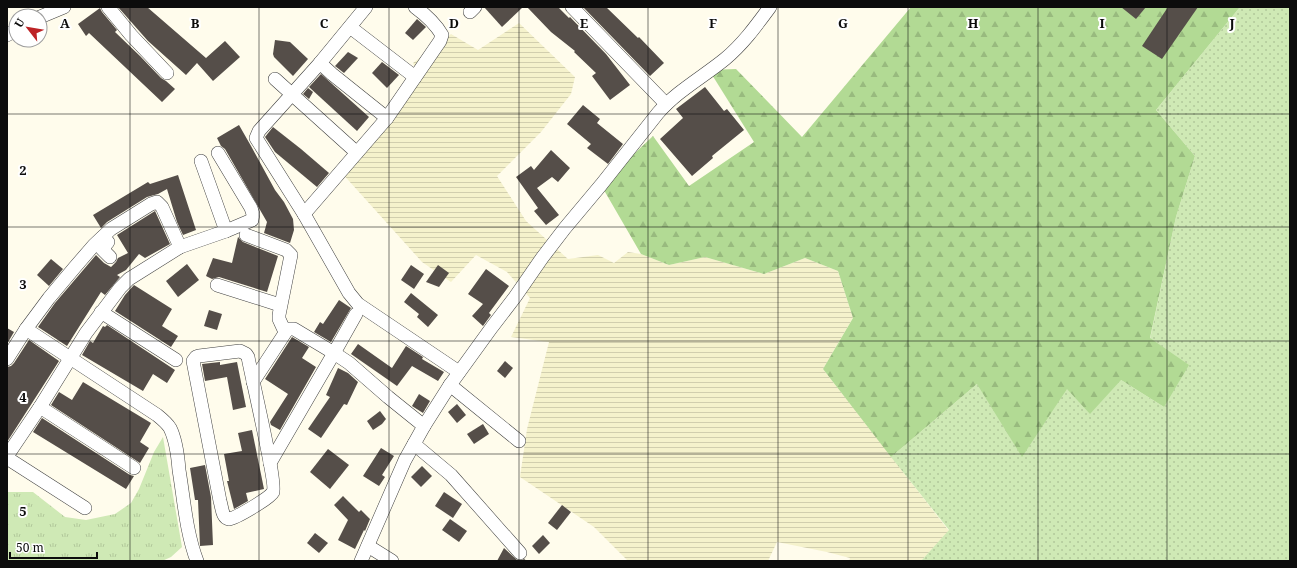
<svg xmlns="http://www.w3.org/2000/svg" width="1297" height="568" font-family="'Noto Serif',serif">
<defs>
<pattern id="farmland-rules" width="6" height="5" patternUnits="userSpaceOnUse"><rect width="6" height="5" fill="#f5f2cc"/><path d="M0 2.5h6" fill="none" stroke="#d1ceae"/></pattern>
<pattern id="grass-dots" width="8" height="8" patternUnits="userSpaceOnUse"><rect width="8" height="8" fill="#cfe9b5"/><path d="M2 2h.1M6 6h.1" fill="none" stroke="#b1c79a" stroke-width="1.8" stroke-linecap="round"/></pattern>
<pattern id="forest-firs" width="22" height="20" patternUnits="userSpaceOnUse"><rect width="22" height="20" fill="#b2da94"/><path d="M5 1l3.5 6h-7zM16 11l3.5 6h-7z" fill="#98ba7e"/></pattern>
<pattern id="park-tufts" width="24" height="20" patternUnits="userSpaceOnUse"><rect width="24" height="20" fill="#cfe9b5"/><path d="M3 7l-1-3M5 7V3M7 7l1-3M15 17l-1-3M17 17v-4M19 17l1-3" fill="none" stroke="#b1c79a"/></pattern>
</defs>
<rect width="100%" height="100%" fill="#fffcec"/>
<!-- farmland -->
<path fill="url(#farmland-rules)" d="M519,23L575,77L571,94L541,132L497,176L526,221L568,259L598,255L614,263L628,252L641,254L669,265L705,257L764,274L805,258L838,271L853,318L823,369L949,531L921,561H849L850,558L827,552L777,542L768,561H628L594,527L520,477L527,429L549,342L511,337L530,298L507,272L476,255L451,282L422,262L340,171L419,77L413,63L451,34L478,50Z"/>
<!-- grass -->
<path fill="url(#grass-dots)" d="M1240,7H1290V561H921L949,530L891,457L977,384L1067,389L1121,380L1164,407L1150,339L1176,217L1195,156L1156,110Z"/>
<!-- forest -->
<path fill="url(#forest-firs)" d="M911,7H1240L1156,110L1195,156L1176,217L1150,338L1189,365L1164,407L1121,380L1090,414L1067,389L1022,457L977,384L891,457L823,369L853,318L838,271L805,258L764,274L705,257L669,265L641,254L601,185L653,136L689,186L754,142L709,70L736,69L802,137Z"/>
<!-- park -->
<path fill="url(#park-tufts)" d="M163,437L182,547L171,557L162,561H7V492H33L65,517L86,520L115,514L131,503L139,489L154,452Z"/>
<!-- building -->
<g fill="#554e49">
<path d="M118,7H147L206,58L225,41L240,57L213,81L197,63L186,75L148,41Z"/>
<path d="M484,7H523L502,27Z"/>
<path d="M527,7H558L569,18L570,17L606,54L630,85L610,100L592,76L596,73L574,52L575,51L551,32Z"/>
<path d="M583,7H606L638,38L639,37L664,63L650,76Z"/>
<path d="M1121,7H1146L1136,19Z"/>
<path d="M1168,7H1198L1162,59L1142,46Z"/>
<path d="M100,8L102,12L117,30L115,32L140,56L161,78L166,81L175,89L162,102L89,33L86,36L78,24Z"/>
<path d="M417,19L426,27L413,40L405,33Z"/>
<path d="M275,40L290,42L308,59L293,76L274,57L273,54Z"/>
<path d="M348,52L358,58L344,73L335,66Z"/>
<path d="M382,62L399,75L387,88L372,73Z"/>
<path d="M321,74L369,117L357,131L309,87Z"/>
<path d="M705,87L724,111L727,109L744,130L712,156L713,158L692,176L660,139L683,118L676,109Z"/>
<path d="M308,88L313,92L309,99L303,94Z"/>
<path d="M583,105L600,119L597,123L623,144L608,164L587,148L591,144L567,124Z"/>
<path d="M239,125L251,146L275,190L284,202L293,219L294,230L290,243L264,233L267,222L225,149L221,146L217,138Z"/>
<path d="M273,127L301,149L329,173L317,187L275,152L265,137Z"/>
<path d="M551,150L570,168L558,182L552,177L537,188L559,215L546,225L534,211L538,208L516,177L531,166L534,170Z"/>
<path d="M178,175L196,230L183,235L177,222L167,189L158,194L147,197L107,222L101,228L93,215L148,182L150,184Z"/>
<path d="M155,211L170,244L145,258L139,254L126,270L117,275L120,277L105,295L101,292L67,346L38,327L55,303L96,255L104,263L111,267L116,262L118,258L128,253L117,235Z"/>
<path d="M238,237L243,242L278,256L267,292L219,277L212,279L206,276L213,258L232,263Z"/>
<path d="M51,259L63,269L49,286L37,275Z"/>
<path d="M187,264L199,280L178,297L166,281Z"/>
<path d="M411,265L424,274L414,289L401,280Z"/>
<path d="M438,265L449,273L439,287L426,282Z"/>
<path d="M486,269L509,286L489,313L491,315L483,326L472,316L483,304L468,294Z"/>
<path d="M134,285L172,309L162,326L178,336L171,347L115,311L125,295Z"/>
<path d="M411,293L438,315L428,327L417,317L419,314L404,302Z"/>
<path d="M339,300L351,308L331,342L314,332L320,322L323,324Z"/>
<path d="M209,310L222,314L217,330L204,326Z"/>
<path d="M107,325L175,370L167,383L153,374L143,391L82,355L90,341L93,343L103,326L105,327Z"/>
<path d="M7,328L14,332L7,344Z"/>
<path d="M292,337L309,347L302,358L316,367L280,430L271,425L270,422L288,394L265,379Z"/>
<path d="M29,340L59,361L7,442V367L11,366L14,363Z"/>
<path d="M358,344L392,368L406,346L423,357L422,359L444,372L438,381L412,366L397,386L351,354Z"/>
<path d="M505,361L513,368L505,378L497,371Z"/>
<path d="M220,362V365L237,362L246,407L233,410L227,377L205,381L202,364Z"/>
<path d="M338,368L348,373L358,382L347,405L344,404L321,438L308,429L330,397L326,395Z"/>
<path d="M83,382L151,423L140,442L149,448L140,463L51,405L59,392L72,400Z"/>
<path d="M419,394L430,401L423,413L412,406Z"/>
<path d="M457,404L466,415L457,423L448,412Z"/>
<path d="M380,411L386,419L382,424L373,430L367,421Z"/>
<path d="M42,418L130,475L134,476L126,489L33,432Z"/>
<path d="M483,424L489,434L474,444L467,434Z"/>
<path d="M252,430L264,489L246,493L248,501L234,509L227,481H229L224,454L242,451L238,433Z"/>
<path d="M381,448L394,456L382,475L385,477L379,486L363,476Z"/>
<path d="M328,449L349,465L330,489L310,472Z"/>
<path d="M205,465L211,497L213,545L200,546L198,500H195L190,468Z"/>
<path d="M422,466L432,476L421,487L411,477Z"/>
<path d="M444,492L462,504L453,518L435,506Z"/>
<path d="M343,496L359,512L361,510L370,519L365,531L364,530L355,549L338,540L348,520L334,505Z"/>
<path d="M562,505L571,512L557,530L548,523Z"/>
<path d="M450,519L467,531L459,542L442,530Z"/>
<path d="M315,533L328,543L319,553L307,543Z"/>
<path d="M543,535L550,543L539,554L532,546Z"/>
<path d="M504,548L517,560L521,561L524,559L527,561H497Z"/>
</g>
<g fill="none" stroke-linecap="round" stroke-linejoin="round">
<defs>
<g id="minor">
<path d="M108,7L131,35L167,73"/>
<path d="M366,7L320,63L259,131L256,138L304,214L349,293L358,304L459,372"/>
<path d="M572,7L666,104"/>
<path d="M470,12L475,7"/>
<path d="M40,17L64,7"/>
<path d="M350,27L415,77"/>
<path d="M7,35L16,30"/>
<path d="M320,63L332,74L387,118"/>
<path d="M275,79L356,152"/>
<path d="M218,153L251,208L253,214L252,220L226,231"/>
<path d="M304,214L387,118L440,41L442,35C435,23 426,15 415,7"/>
<path d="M246,235L286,250L291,255L279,315V319L285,332"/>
<path d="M103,237L108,242L102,249L110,257"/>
<path d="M217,285L280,305"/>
<path d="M101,312L176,360"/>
<path d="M26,329L157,415C162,419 167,423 170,428C176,440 178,457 179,470C184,500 186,532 197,561"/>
<path d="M240,351L246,354L248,357C251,374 277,484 273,492C270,498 236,518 229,519C222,518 222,507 220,501L193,361L196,357L199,356Z"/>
<path d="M7,359L26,329L49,298L75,267L94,245L111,229L151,204L157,202L162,207L180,247"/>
<path d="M253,382L287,330L289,329H294L334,353L356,314"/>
<path d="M450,385L519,441"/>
<path d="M40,407L134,468"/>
<path d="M424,426L450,385L492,327L515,297L542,258L565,228L601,185L658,113C677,91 703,77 725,59C743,44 756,26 770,7"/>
<path d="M414,444L451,475L520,553"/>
<path d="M7,456L40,407L86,333L120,288L129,279L180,247L226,231L201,161"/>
<path d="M7,458L85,508"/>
<path d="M270,463L334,353L349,363L388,397L424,426L405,460L361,561"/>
<path d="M368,546L392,561"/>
</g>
</defs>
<!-- minor casing -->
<use href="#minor" stroke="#3f3f3f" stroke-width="14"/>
<!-- minor -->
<use href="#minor" stroke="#fff" stroke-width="13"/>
</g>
<!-- grid -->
<path fill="none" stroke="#0c0c0c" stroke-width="1" stroke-opacity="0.55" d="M130,7V561M259,7V561M389,7V561M519,7V561M648,7V561M778,7V561M908,7V561M1038,7V561M1167,7V561M7,114H1290M7,227H1290M7,341H1290M7,454H1290"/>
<g font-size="13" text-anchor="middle" font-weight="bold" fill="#0c0c0c" stroke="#fff" stroke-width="4" stroke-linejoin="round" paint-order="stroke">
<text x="65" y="28">A</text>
<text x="195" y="28">B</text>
<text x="324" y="28">C</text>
<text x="454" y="28">D</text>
<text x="584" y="28">E</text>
<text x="713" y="28">F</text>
<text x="843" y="28">G</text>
<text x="973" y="28">H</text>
<text x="1102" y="28">I</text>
<text x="1232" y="28">J</text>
<text x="23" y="175">2</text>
<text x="23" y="289">3</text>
<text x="23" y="402">4</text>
<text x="23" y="516">5</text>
</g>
<!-- border -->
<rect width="1297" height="568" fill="none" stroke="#0c0c0c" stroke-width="16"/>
<!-- north arrow -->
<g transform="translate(28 28) rotate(301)"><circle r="19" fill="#ffffff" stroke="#9e9e9e"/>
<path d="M0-3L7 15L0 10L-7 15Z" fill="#bd2326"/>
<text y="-6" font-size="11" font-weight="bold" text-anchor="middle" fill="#0c0c0c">U</text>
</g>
<!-- scale -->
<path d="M10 552v6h87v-6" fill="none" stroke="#0c0c0c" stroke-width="2"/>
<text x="16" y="552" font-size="12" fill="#0c0c0c" stroke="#ffffff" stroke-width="3" paint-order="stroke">50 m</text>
</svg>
